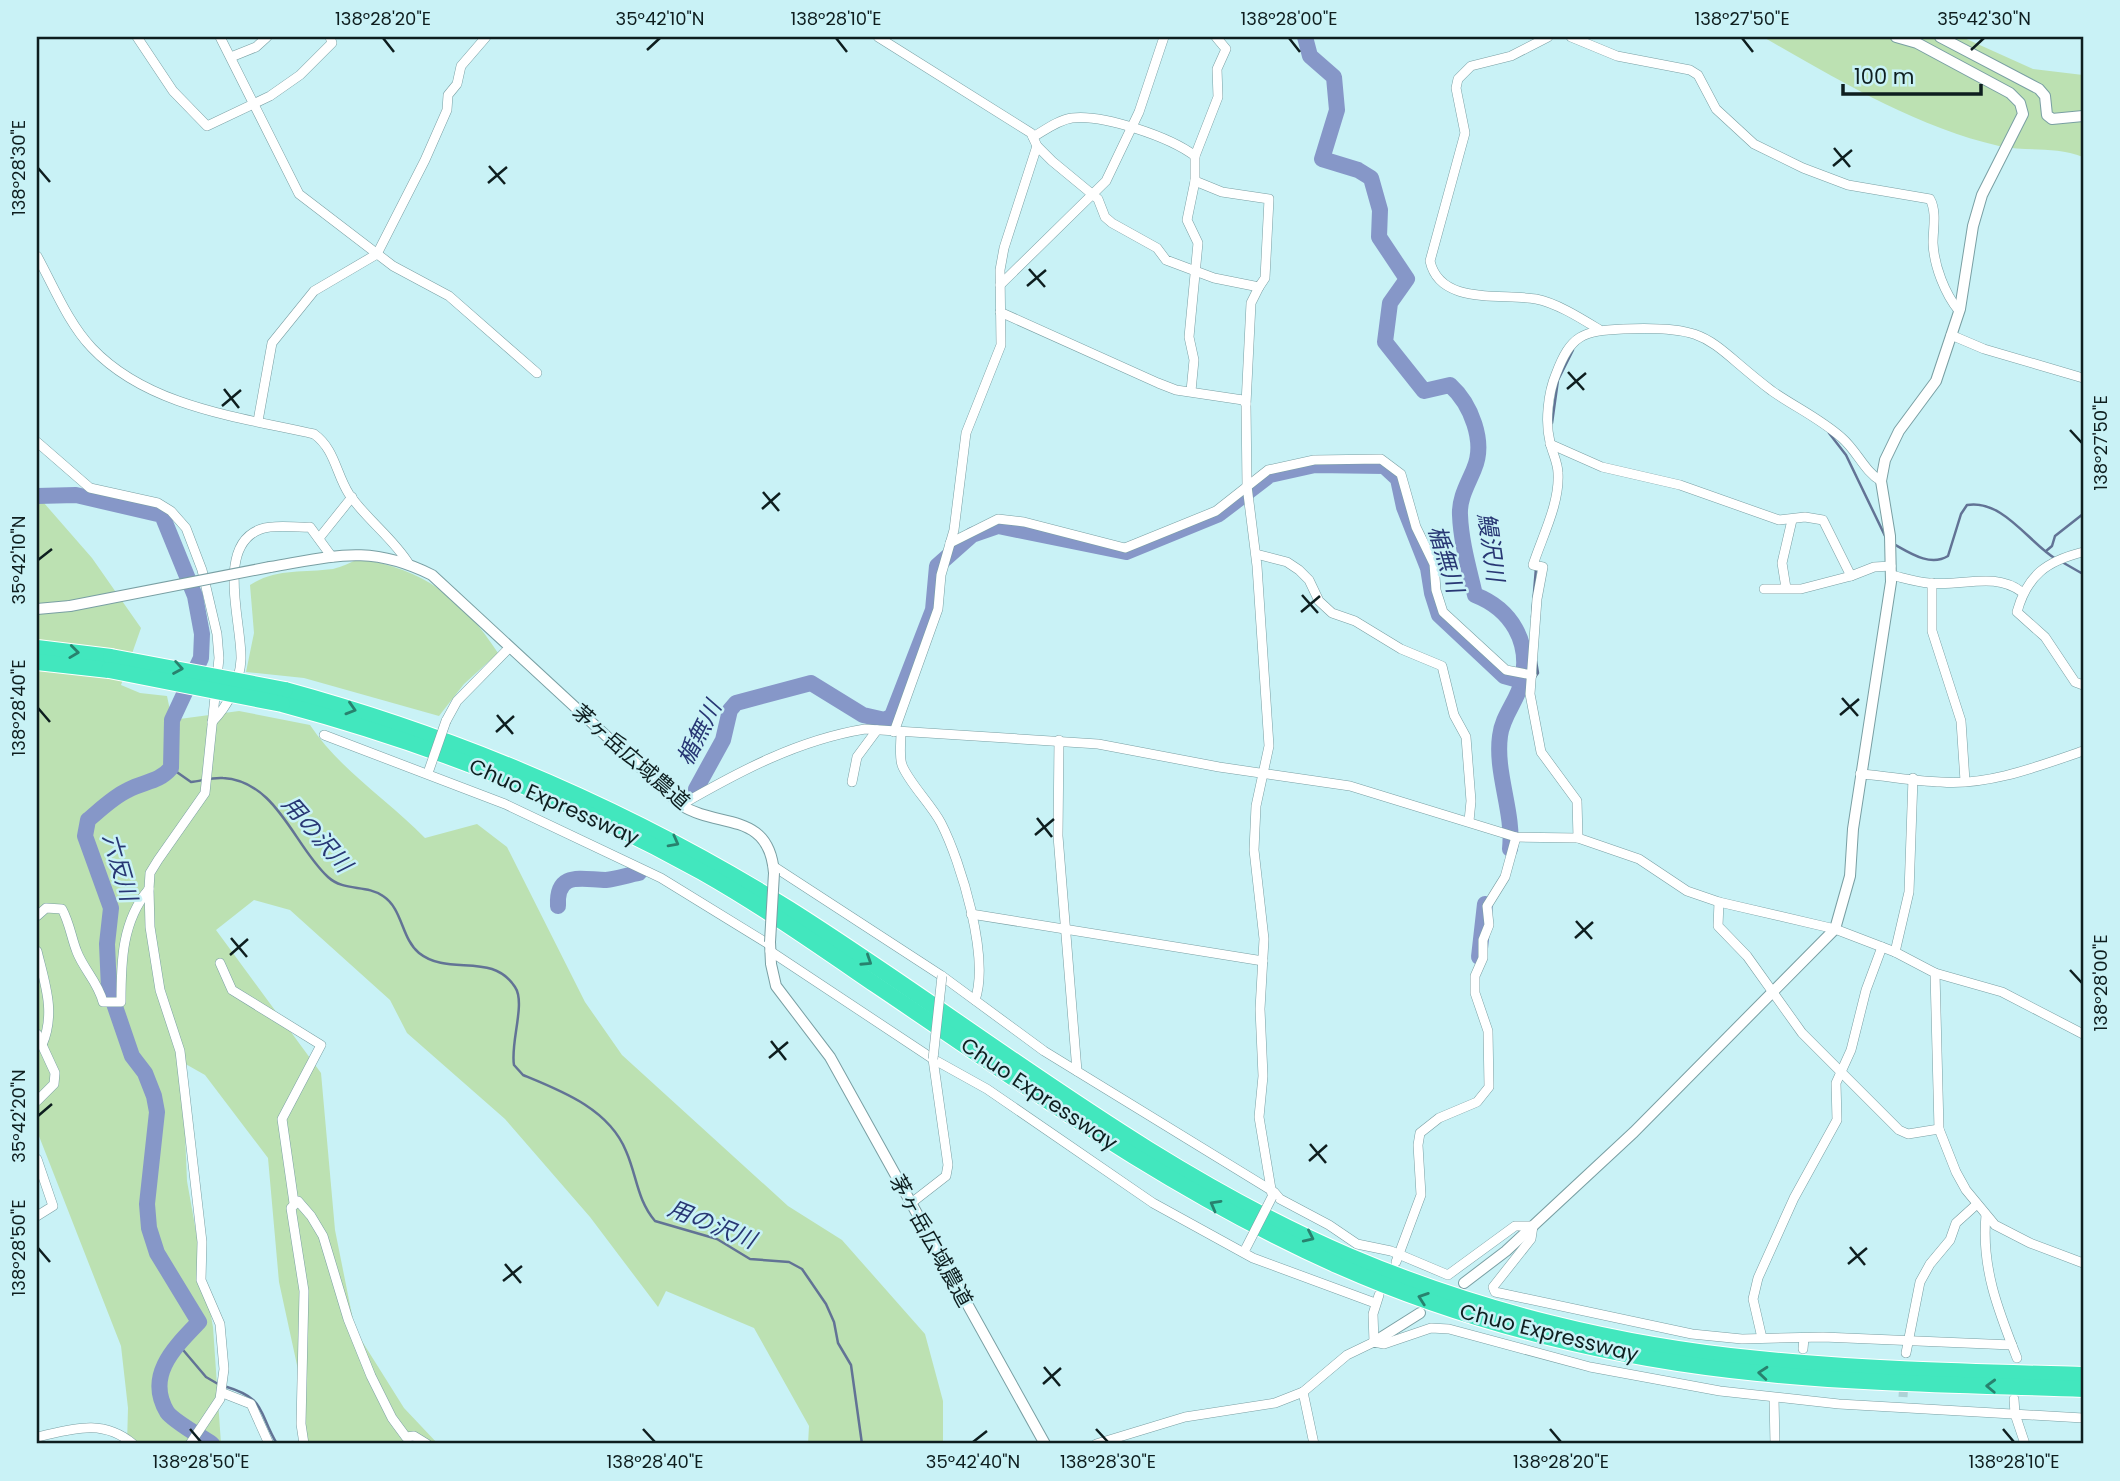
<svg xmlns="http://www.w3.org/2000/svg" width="2120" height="1481" font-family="Poppins,'Noto Sans JP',sans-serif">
<rect width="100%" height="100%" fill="#c9f2f6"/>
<!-- green -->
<g fill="#bce1b2">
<path d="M1763,37H1962L2033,69L2083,75V157C2055,146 2028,152 1999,146C1915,127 1837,79 1763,37Z"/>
<path d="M37,495L92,558L141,628L121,685L140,693L167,696L172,720L239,711L310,725C339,769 388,800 425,838L477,824L507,847L585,1002L622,1055L788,1206L842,1240L925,1334L943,1401V1444H808L809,1426L754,1328L666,1291L658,1307L590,1217L505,1119L407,1033L390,1000L290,910L254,900L216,930L321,1073L335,1230L355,1330L404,1408L438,1444H301L305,1402L279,1282L268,1158L205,1075L182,1062L187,1181L213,1327L221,1444H127L128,1408L121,1346L37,1131Z"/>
<path d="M359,559C423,568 463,599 498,653L464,684L439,716L304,678L246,672L254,633L250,585C276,568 303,573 333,569C342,567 351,562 359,559Z"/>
</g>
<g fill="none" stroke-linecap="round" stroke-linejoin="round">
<!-- stream -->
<g stroke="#627395" stroke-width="2.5">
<path d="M1552,423L1558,380L1573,350"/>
<path d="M1829,433L1846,455L1887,540"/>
<path d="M1892,543C1910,553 1930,567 1948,556L1961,514L1967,505C2003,499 2029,543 2056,559"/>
<path d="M2046,551L2052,546L2055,536L2083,514"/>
<path d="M2062,562L2083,574"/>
<path d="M1532,617L1536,568"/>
<path d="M1535,677L1538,673L1536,661"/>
<path d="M171,768L191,782C201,781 213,777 223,778C277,781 294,846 328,877C344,892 366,884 383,896C403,909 401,938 419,953C449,977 492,951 515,987C526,1003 510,1043 514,1065L523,1075C562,1091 609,1109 626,1151C637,1176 637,1200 655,1221L717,1239L750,1259L789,1262L802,1269L826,1304L834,1322L838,1343L851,1365L862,1444"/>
<path d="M178,1344L206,1377L218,1384"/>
<path d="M224,1386C267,1399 257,1410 277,1444"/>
</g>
<!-- river -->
<g stroke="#8697c8" stroke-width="16">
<path d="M1305,37L1310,56L1334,77L1337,110L1322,159L1358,170L1371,178L1380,210L1379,237L1407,279L1390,303L1385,342L1424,391L1450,385C1471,404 1486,442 1474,469C1468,484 1459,498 1460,515C1461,542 1469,569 1475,595C1511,609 1531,642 1522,681C1518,700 1502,716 1500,736C1495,773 1514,812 1510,849"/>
<path d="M37,496L76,495L162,515L195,596L202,634L201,658L172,720L171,768C158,783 144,781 128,790C113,797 100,810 88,820L85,836L111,908L107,944L109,989L132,1056L145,1073L154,1096L157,1112L147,1204L149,1228L157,1253L199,1322C175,1347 145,1375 167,1412C173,1421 202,1437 212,1444"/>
<path d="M696,789L723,740L730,710L736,703L811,683L863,715L885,720L892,716L933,610L937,566L972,535L998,526L1126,552L1219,514L1270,475L1315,465L1384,466L1398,479L1404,507L1428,568L1432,593L1439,615L1504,676L1522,681"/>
<path d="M558,906C556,870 583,880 606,880C617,879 628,875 639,873"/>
<path d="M1479,957L1485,904"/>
</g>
<!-- minor-tunnel -->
<path stroke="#add2d6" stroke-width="9" stroke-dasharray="9 4.5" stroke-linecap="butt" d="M1903,1397L1906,1353"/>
<defs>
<g id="minor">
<path d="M137,37L173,91L207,126L270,96L300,75L332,43L330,37"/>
<path d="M220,37L299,194L393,266L449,296L537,373"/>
<path d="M878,37L1031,133L1037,146L1052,161L1098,199L1105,217L1112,223L1157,248L1166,260L1214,278L1259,287L1265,278L1269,199L1222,192L1195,181"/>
<path d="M1548,37L1511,56L1471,66L1458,79L1456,88L1465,133L1430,261C1440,306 1502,293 1536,299C1557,303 1582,319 1600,330"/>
<path d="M1571,37L1617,56L1690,70L1698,75L1716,109L1754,144L1803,168L1848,185L1930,199C1937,212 1933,229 1933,243C1934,266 1945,294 1959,311"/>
<path d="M231,57L256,47L267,37"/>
<path d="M1033,137C1045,130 1058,120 1072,118C1103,114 1170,137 1195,156"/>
<path d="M37,256C53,285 68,323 92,348C148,407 239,417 314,434C335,449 336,474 349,494C367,520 393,538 409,564"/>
<path d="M1000,285L1106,181L1139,112L1164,37"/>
<path d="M1000,312L1158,383L1176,390L1243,400L1246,404L1247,486L1257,566L1269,746L1256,806L1254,850L1264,939L1260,1009L1263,1076L1259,1117L1272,1195"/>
<path d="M1951,335L1984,349L2083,378"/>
<path d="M1191,391L1194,360L1189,337L1198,243L1187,220L1195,181V156L1218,97L1217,69L1226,49L1216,37"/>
<path d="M1246,404L1251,303L1259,287"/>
<path d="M258,421L272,343L314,291L377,254L425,160L447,110L448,95L457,84L461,66L486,37"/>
<path d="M37,442L90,488L158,503L171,511L186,528L202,570L217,634L219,658L205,793L158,860L150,873L149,889L150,927L160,990L180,1051L202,1242L201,1280L220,1324L224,1369L220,1399L190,1444"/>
<path d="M1550,444L1602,467L1680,485L1779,520L1805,517L1823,520L1851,576L1874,567L1891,566"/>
<path d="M320,537L352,497"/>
<path d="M950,543L998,519L1024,522L1125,548L1216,511L1268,470L1314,460L1381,459L1401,474L1416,527L1434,564L1436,590L1443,612L1506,670L1532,675"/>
<path d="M2083,552C2047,561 2027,575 2017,612L2045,637L2075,682L2083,685"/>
<path d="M1256,554L1287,562L1299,570L1309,580L1319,601L1332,613L1355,621L1401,649L1442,666L1454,715L1466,737L1471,801L1469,821"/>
<path d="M1891,575C1904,578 1917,582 1929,583C1962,587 1994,571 2022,592"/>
<path d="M1932,583V631L1961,721L1965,781"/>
<path d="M1786,588L1782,563L1792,520"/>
<path d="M1764,589H1801L1851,576"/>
<path d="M446,721L457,701L510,647"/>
<path d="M212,722C228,706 240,682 241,659C242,623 215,545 261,529C275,524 295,528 310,527L332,557"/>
<path d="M894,732L938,609L941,575L954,530L966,433L1001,345L1000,270L1004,248L1037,146"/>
<path d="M901,732C901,742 899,756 902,765C909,783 931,804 941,823C961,862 990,958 975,1000"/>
<path d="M324,735L505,804L661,878L770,945"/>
<path d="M1059,740L1058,836L1077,1071"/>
<path d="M1860,774C1887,776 1914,781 1941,782C1988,786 2039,766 2083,751"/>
<path d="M852,782L857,757L877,730"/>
<path d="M681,805C740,771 798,740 865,729L1098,744L1219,767L1350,786L1516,837L1578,838L1639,859L1687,891L1719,902L1835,929L1895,952L1935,973L1939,1129L1956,1172L1966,1190L1995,1225L2030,1243L2083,1263"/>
<path d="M1578,838L1577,801L1541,752L1530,694L1537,599L1543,567L1533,565C1542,537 1560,503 1558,473C1558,463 1552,452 1550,442C1545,422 1548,393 1556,374C1571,335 1582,331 1623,329C1714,325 1706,341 1772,391C1795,407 1821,419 1842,438C1857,451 1865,472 1881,481"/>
<path d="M773,866L942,976L1044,1051L1274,1192L1280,1199L1329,1225L1357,1244L1391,1251L1448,1275L1515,1226H1533L1531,1239L1493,1287L1495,1292L1692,1334L1742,1339L1823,1337L2012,1345"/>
<path d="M1719,902L1718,926L1747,956L1802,1033L1899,1130L1908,1134L1939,1129"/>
<path d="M971,914L1263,961"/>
<path d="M37,916L46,908L62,909C70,924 71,937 77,952C84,970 98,982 103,1002H121C121,961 122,921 149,889"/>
<path d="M37,951C45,984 56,1013 42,1045"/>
<path d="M770,951L933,1059L987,1089L1153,1203L1253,1258L1375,1303"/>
<path d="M1895,952L1909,892L1913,778"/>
<path d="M220,963L232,990L321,1045L282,1119L294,1203"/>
<path d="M1935,973L2002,992L2083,1034"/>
<path d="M37,1034L55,1073L54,1084L37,1101"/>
<path d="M37,1159L53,1206L37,1216"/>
<path d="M910,1204L946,1176L948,1165L933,1059"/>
<path d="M1986,1215C1981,1267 1998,1310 2017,1358"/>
<path d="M1396,1262L1421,1195L1418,1145L1420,1133L1439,1118L1477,1102L1489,1087L1488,1031L1475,993V976L1483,958V940L1489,925L1487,906L1505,877L1516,837"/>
<path d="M1762,1338L1753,1299L1758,1278L1794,1198L1837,1120L1836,1083L1851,1050L1866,990L1882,947"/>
<path d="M1374,1342L1373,1314L1379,1295"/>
<path d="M1803,1349L1804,1338"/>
<path d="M1906,1353L1920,1282L1930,1264L1950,1240L1956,1223L1977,1204"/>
<path d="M223,1393L251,1404L269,1444"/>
<path d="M1774,1398L1775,1444"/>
<path d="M2014,1399L2015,1414L2025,1444"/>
<path d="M37,1437C72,1429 103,1418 133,1444"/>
<path d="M304,1444L301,1424L304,1291L291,1208L298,1201L311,1216L323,1236L348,1319L371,1376L392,1418L406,1437L414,1436L427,1444"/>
<path d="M1096,1444L1185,1417L1275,1403L1303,1392"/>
<path d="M1314,1444L1303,1392L1347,1355L1374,1342L1384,1344L1431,1328L1449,1329L1590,1367L1720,1391L1839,1404L2083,1418"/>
</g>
<g id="tertiary">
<path d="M1940,37L2039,89L2045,96L2047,115L2052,119L2083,116"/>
<path d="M270,567C335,556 370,544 432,575L681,805C718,829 769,810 774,873"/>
<path d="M37,609L70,606"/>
<path d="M770,942L771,964L776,986L830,1057L1045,1444"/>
<path d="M1464,1283L1506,1251L1634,1132L1835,929L1850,876L1853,829L1891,582L1890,536L1881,481L1885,460L1899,431L1936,381L1960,309L1973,226L1982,195L2023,114L2020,103L2010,93L1917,43L1896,37"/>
<path d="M1374,1342L1420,1313"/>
</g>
<g id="motorway">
<path d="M37,648L111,657"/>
<path d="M37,662L109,670"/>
<path d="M285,690C464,739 632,811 789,909C974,1026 1146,1169 1349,1256C1478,1311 1620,1346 1759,1359C1866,1370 1975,1372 2083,1375"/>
<path d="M282,704C428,743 569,798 702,872C762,906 819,946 876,985C1026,1086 1172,1192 1339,1266C1470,1324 1615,1359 1758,1373C1866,1384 1975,1385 2083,1389"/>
</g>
</defs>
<!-- minor casing -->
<use href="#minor" stroke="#799fa3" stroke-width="10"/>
<!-- tertiary casing -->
<use href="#tertiary" stroke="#799fa3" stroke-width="12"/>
<!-- motorway casing -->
<use href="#motorway" stroke="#fff" stroke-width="18"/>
<!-- minor -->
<use href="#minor" stroke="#fff" stroke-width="9"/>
<!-- tertiary -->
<use href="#tertiary" stroke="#fff" stroke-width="10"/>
<!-- motorway -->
<use href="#motorway" stroke="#42e7be" stroke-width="16"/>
<defs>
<g id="minor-bridge">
<path d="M429,770L446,721"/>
<path d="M933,1059L942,976"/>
<path d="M1246,1248L1272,1197"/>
</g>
<g id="tertiary-bridge">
<path d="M70,606L270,567"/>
<path d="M770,942L774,873"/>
</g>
<g id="motorway-bridge">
<path d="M111,657L285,690"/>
<path d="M109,670L282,704"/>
</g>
</defs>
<!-- minor-bridge casing -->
<use href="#minor-bridge" stroke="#799fa3" stroke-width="10" stroke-linecap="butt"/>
<!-- tertiary-bridge casing -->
<use href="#tertiary-bridge" stroke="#799fa3" stroke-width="12" stroke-linecap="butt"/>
<!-- motorway-bridge casing -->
<use href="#motorway-bridge" stroke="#fff" stroke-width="18" stroke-linecap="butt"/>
<!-- minor-bridge -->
<use href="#minor-bridge" stroke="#fff" stroke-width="9"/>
<!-- tertiary-bridge -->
<use href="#tertiary-bridge" stroke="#fff" stroke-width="10"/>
<!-- motorway-bridge -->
<use href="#motorway-bridge" stroke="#42e7be" stroke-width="16"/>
</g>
<!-- one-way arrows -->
<defs><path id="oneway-chevron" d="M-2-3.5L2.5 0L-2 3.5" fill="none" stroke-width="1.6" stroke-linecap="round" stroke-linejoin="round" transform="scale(1.75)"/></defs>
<g stroke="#28826e">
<use href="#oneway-chevron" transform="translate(74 652) rotate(7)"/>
<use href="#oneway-chevron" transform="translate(178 668) rotate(10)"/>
<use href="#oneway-chevron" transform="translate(351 709) rotate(17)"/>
<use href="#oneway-chevron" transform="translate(674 842) rotate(28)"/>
<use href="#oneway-chevron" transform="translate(867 961) rotate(33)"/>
<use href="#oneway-chevron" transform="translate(1215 1205) rotate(-151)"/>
<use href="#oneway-chevron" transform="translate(1309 1237) rotate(25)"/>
<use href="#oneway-chevron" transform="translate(1423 1298) rotate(-161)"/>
<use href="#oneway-chevron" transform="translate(1763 1373) rotate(-175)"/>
<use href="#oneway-chevron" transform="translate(1991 1386) rotate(-178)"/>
</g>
<!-- ticks -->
<path fill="none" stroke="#0e1e1f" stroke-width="2.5" d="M383,38L394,52M836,38L847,52M1289,38L1300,52M1742,38L1753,52M647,50L660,38M1971,50L1984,38M1834,148L1850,167M489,166L505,184M1833,166L1852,150M38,168L50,182M488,183L507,167M1029,269L1045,287M1027,286L1046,270M1568,372L1584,390M224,389L239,408M1567,389L1586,373M222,406L241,390M2070,430L2082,443M763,492L779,511M762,509L780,493M38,560L52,549M1302,595L1318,613M1301,612L1320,596M1842,698L1858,716M38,708L50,722M497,715L513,734M1840,715L1859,699M496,732L514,716M1037,818L1052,837M1035,835L1054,819M1576,921L1592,939M231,938L247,957M1575,938L1593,922M230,955L248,939M2070,970L2082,983M771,1041L786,1060M769,1058L788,1042M38,1116L52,1104M1310,1144L1326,1163M1309,1161L1327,1145M1850,1247L1865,1265M38,1248L50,1262M505,1264L521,1283M1848,1264L1867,1248M503,1281L522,1266M1044,1367L1060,1386M1043,1384L1061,1368M190,1429L201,1442M643,1429L655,1442M1096,1429L1108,1442M1550,1429L1561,1442M2003,1429L2014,1442M973,1442L987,1431"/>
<g text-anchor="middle" stroke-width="5" stroke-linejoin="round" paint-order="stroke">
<!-- street labels -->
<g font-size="21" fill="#0e1e1f" stroke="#c9f2f6">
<text transform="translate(631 757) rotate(41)" y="7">茅ヶ岳広域農道</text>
<text transform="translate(554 802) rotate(24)" y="7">Chuo Expressway</text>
<text transform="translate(1039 1094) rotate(34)" y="7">Chuo Expressway</text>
<text transform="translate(931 1241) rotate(61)" y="7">茅ヶ岳広域農道</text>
<text transform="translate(1549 1333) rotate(14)" y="7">Chuo Expressway</text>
</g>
<!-- water labels -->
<g font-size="23" font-style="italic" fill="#283774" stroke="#c9f2f6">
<text transform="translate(1491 547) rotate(82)" y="8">鰻沢川</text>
<text transform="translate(1446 559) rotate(73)" y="8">楯無川</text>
<text transform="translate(699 733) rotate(-63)" y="8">楯無川</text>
<text transform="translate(317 834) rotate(49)" y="8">用の沢川</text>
<text transform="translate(120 867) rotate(74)" y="8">六反川</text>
<text transform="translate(712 1224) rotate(22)" y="8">用の沢川</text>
</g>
</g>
<!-- border -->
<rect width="2120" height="1481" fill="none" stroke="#c9f2f6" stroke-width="77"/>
<!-- scale -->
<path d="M1843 84v10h138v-10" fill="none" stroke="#0e1e1f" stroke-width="3.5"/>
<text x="1854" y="84" font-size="21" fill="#0e1e1f" stroke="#c9f2f6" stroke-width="5" paint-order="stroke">100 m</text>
<rect x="38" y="38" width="2044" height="1404" fill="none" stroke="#0e1e1f" stroke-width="2.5"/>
<g font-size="18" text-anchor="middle" fill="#0e1e1f">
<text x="383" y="25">138°28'20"E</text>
<text x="660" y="25">35°42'10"N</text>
<text x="836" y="25">138°28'10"E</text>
<text x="1289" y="25">138°28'00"E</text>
<text x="1742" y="25">138°27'50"E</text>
<text x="1984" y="25">35°42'30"N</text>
<text transform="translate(19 168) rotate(-90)" y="6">138°28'30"E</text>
<text transform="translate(2101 443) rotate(-90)" y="6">138°27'50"E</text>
<text transform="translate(19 560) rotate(-90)" y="6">35°42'10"N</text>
<text transform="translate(19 708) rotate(-90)" y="6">138°28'40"E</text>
<text transform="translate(2101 983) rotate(-90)" y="6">138°28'00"E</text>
<text transform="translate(19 1116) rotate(-90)" y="6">35°42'20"N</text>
<text transform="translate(19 1248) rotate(-90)" y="6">138°28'50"E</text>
<text x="201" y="1468">138°28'50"E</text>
<text x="655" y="1468">138°28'40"E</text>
<text x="973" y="1468">35°42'40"N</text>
<text x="1108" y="1468">138°28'30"E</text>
<text x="1561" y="1468">138°28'20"E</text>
<text x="2014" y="1468">138°28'10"E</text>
</g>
</svg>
